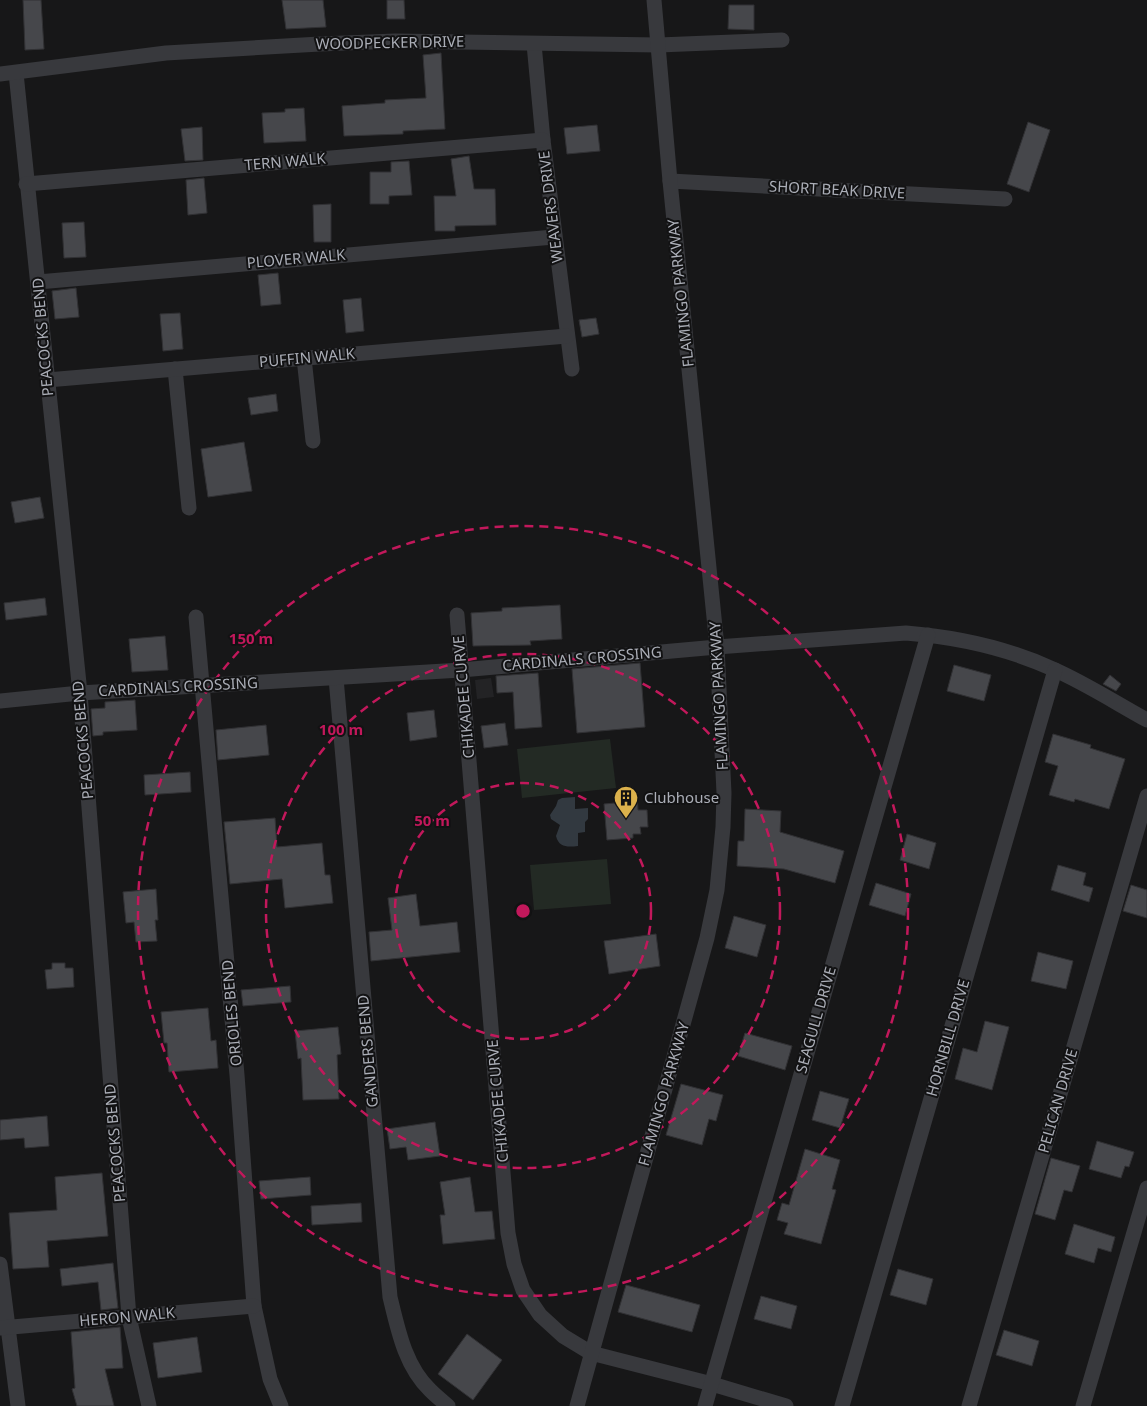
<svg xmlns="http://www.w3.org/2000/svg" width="1147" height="1406" font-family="'Noto Sans',sans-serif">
<rect width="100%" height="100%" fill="#171718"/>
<!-- built -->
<path fill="#232325" d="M491,678L494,697L477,699L475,680Z"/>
<!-- green -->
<g fill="#232a24">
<path d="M610,739L616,788L522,798L517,749Z"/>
<path d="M607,859L611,904L534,910L530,865Z"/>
</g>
<!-- water -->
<path fill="#323940" d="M575,797V809L588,808V819L585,822V832L578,833V846C568,847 559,848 556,836L560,825L551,819L550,815L556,806L558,800L562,798Z"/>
<!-- building -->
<g fill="#46474b" stroke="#313134">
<path d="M23,0H41L44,49L25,50Z"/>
<path d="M282,0H323L326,27L286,29Z"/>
<path d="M387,0H404L405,19H387Z"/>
<path d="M729,5H754V30L728,29Z"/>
<path d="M441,53L445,129L403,131V134L344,136L342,106L385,103V100L426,98L423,55Z"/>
<path d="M304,108L306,141L264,143L262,113L285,112V109Z"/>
<path d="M1028,122L1050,130L1029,192L1007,184Z"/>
<path d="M597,125L600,151L567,154L564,128Z"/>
<path d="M202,127L203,160L185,161L181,129Z"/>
<path d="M469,156L474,189H495L496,225L455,226V231H435L434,196H456L451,159Z"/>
<path d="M409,161L412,195L389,196V204H370V172H391V162Z"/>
<path d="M204,178L207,213L188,215L186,180Z"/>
<path d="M331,204V242H314L313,205Z"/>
<path d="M84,222L86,257L64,258L62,223Z"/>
<path d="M278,273L281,304L261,306L258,275Z"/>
<path d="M76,288L79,317L55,319L52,291Z"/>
<path d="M361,298L364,331L346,333L343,300Z"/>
<path d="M180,313L183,349L163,351L160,314Z"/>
<path d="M596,318L599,334L582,337L579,320Z"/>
<path d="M276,394L278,411L251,415L248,398Z"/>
<path d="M244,442L252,491L208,497L201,449Z"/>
<path d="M40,497L44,518L15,523L11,502Z"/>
<path d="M45,598L47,615L6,620L4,603Z"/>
<path d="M560,605L562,639L530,641L531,645L473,646L471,613L502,611V608Z"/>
<path d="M165,636L168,670L132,672L129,639Z"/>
<path d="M640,663L645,727L577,733L572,669Z"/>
<path d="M954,665L991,675L984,701L947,691Z"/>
<path d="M538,673L542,727L515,729L513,692L497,693L496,676Z"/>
<path d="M1110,675L1121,684L1116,691L1103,684Z"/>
<path d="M135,700L137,730L103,732V735L93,736L91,709L105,708V702Z"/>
<path d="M434,710L437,737L410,741L407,713Z"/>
<path d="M505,723L508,745L484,748L481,726Z"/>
<path d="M266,725L269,755L218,760L216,730Z"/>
<path d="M1053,734L1091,745L1090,748L1125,759L1109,809L1075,799L1074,802L1049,795L1058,766L1045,762Z"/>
<path d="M190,772L191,792L145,795L144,775Z"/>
<path d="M637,793L638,810H647L648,827H640L641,834H633V838L607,840L604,804L615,803V794Z"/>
<path d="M745,809L781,811L780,832L844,851L835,883L784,869L737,866L738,841H744Z"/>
<path d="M275,818L277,847L322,843L325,875H330L333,903L285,908L282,879L230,884L224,822Z"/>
<path d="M907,834L936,843L929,869L900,860Z"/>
<path d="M1058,865L1086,873L1083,885L1093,888L1089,902L1051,890Z"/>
<path d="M876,883L911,894L905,916L869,905Z"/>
<path d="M1131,885L1147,890V918L1123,911Z"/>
<path d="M156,889L158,920H155L157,941L136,942L134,922L126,923L123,892Z"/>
<path d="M416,894L420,926L457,922L460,952L371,961L369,932L392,930L388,898Z"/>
<path d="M734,916L766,925L757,957L725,948Z"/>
<path d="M656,934L660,966L609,974L604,941Z"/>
<path d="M1038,952L1073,961L1066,989L1031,981Z"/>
<path d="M52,963H65V968H73L74,987L47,989L45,970L52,969Z"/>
<path d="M290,986L291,1002L243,1006L241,990Z"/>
<path d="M208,1008L211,1041L216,1040L218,1068L169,1072L167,1043H164L161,1012Z"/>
<path d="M985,1021L1009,1027L992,1090L955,1079L963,1048L977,1052Z"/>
<path d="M338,1027L341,1054L337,1055L339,1099L303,1100L301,1058L298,1059L295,1031Z"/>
<path d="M745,1033L792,1046L785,1070L738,1056Z"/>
<path d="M681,1084L723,1095L716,1121L709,1119L702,1145L666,1135Z"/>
<path d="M820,1091L849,1099L840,1128L812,1120Z"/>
<path d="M47,1116L49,1146L25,1148L24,1138L0,1140V1120Z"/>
<path d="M435,1122L440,1156L408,1160L406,1147L390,1149L387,1129Z"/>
<path d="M1097,1141L1134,1152L1129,1167L1125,1166L1121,1178L1089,1169Z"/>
<path d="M805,1149L840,1160L832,1189L836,1190L821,1244L784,1234L788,1223L777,1220L782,1203L789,1205Z"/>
<path d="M1051,1158L1080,1166L1072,1192L1064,1190L1055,1220L1035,1214Z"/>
<path d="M102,1173L108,1236L47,1241L49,1267L13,1269L9,1213L57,1210L55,1177Z"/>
<path d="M310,1177L311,1195L261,1199L259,1181Z"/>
<path d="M470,1177L475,1212L492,1211L495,1239L443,1244L440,1215H445L440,1182Z"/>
<path d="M361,1203L362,1222L312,1225L311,1206Z"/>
<path d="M1074,1224L1115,1237L1111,1252L1098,1248L1094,1263L1065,1254Z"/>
<path d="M113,1263L118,1308L101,1310L98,1282L62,1286L60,1269Z"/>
<path d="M898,1269L933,1279L926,1305L890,1295Z"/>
<path d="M626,1285L700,1305L692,1332L618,1312Z"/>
<path d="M761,1296L797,1306L791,1329L754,1319Z"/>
<path d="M120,1327L123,1368L105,1369L114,1406H77L72,1389L75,1388L71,1332Z"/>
<path d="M1004,1330L1039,1341L1032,1366L996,1355Z"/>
<path d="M467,1334L502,1360L473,1400L438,1374Z"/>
<path d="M197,1337L202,1372L158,1378L153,1343Z"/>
</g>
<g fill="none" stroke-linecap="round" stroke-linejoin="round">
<!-- street -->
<g stroke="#38393d" stroke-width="15">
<path d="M534,44L543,140L572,369"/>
<path d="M16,73L80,693L129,1317L149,1406"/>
<path d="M0,74L166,53L320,44L395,41L659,45L782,40"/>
<path d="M670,181L1005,199"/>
<path d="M26,184L543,140"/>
<path d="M38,282L554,237"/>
<path d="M304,358L313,441"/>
<path d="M175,369L189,508"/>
<path d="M47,380L567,336"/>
<path d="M457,615L508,1233L514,1264L523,1290L540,1315L563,1336L591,1353L712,1384L786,1406"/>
<path d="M196,617L237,1075L254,1306L270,1379L281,1406"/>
<path d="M336,678L390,1297C398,1330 405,1366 430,1390C436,1396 442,1401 448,1406"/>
<path d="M0,701L80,693L461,670L717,647L906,633C956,637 1007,648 1053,669C1085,683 1116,703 1147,720"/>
<path d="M0,1264L18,1406"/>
<path d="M0,1328L254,1306"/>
<path d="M577,1406L707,938L717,890L723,827L724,793L717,647L670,181L654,0"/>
<path d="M705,1406L928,635"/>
<path d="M842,1406L1055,670"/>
<path d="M969,1406L1147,796"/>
<path d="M1083,1406L1147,1188"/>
</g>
</g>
<!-- distance rings -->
<g fill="none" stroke="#c2185b" stroke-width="2.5" stroke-dasharray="9 6">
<circle cx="523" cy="911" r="128"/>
<circle cx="523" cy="911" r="257"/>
<circle cx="523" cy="911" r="385"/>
</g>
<!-- icons -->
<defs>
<symbol id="building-pin" viewBox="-11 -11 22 30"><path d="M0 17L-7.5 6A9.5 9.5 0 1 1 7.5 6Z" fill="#dbb14c" stroke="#121213"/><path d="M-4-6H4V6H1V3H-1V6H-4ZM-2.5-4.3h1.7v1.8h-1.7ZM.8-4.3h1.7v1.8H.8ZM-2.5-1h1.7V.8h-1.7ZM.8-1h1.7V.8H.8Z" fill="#111"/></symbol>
</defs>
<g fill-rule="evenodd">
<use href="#building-pin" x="612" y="784" width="28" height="38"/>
</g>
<g text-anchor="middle" stroke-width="4" stroke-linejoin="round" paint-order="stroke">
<!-- street labels -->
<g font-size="15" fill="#abaeb7" stroke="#121213">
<text transform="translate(390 43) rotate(-1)" y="5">WOODPECKER DRIVE</text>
<text transform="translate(285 162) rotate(-5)" y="5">TERN WALK</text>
<text transform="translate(837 190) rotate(3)" y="5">SHORT BEAK DRIVE</text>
<text transform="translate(551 207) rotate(-97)" y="5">WEAVERS DRIVE</text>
<text transform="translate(296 259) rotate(-5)" y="5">PLOVER WALK</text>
<text transform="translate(681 293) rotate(-96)" y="5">FLAMINGO PARKWAY</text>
<text transform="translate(43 337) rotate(-95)" y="5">PEACOCKS BEND</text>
<text transform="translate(307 358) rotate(-5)" y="5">PUFFIN WALK</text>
<text transform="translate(582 659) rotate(-5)" y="5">CARDINALS CROSSING</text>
<text transform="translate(178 687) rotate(-3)" y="5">CARDINALS CROSSING</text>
<text transform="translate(719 696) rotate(-93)" y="5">FLAMINGO PARKWAY</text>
<text transform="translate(464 697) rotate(-95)" y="5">CHIKADEE CURVE</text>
<text transform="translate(83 740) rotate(-95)" y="5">PEACOCKS BEND</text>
<text transform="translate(232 1013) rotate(-95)" y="5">ORIOLES BEND</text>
<text transform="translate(816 1020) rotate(-74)" y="5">SEAGULL DRIVE</text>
<text transform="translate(948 1038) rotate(-74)" y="5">HORNBILL DRIVE</text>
<text transform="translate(368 1051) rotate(-95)" y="5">GANDERS BEND</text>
<text transform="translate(664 1094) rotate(-74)" y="5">FLAMINGO PARKWAY</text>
<text transform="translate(498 1101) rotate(-95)" y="5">CHIKADEE CURVE</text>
<text transform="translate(1058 1101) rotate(-74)" y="5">PELICAN DRIVE</text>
<text transform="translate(115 1143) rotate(-95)" y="5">PEACOCKS BEND</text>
<text transform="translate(127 1317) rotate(-5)" y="5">HERON WALK</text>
</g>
<!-- poi labels -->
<g font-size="15" fill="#abaeb7" stroke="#121213" text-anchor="start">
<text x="644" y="803">Clubhouse</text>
</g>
</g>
<circle cx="523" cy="911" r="8" fill="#c2185b" stroke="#121213" stroke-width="2.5"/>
<g font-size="15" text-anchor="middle" font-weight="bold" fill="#c2185b" stroke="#121213" stroke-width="4" stroke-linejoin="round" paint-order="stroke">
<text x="251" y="644">150 m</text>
<text x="341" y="735">100 m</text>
<text x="432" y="826">50 m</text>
</g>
</svg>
